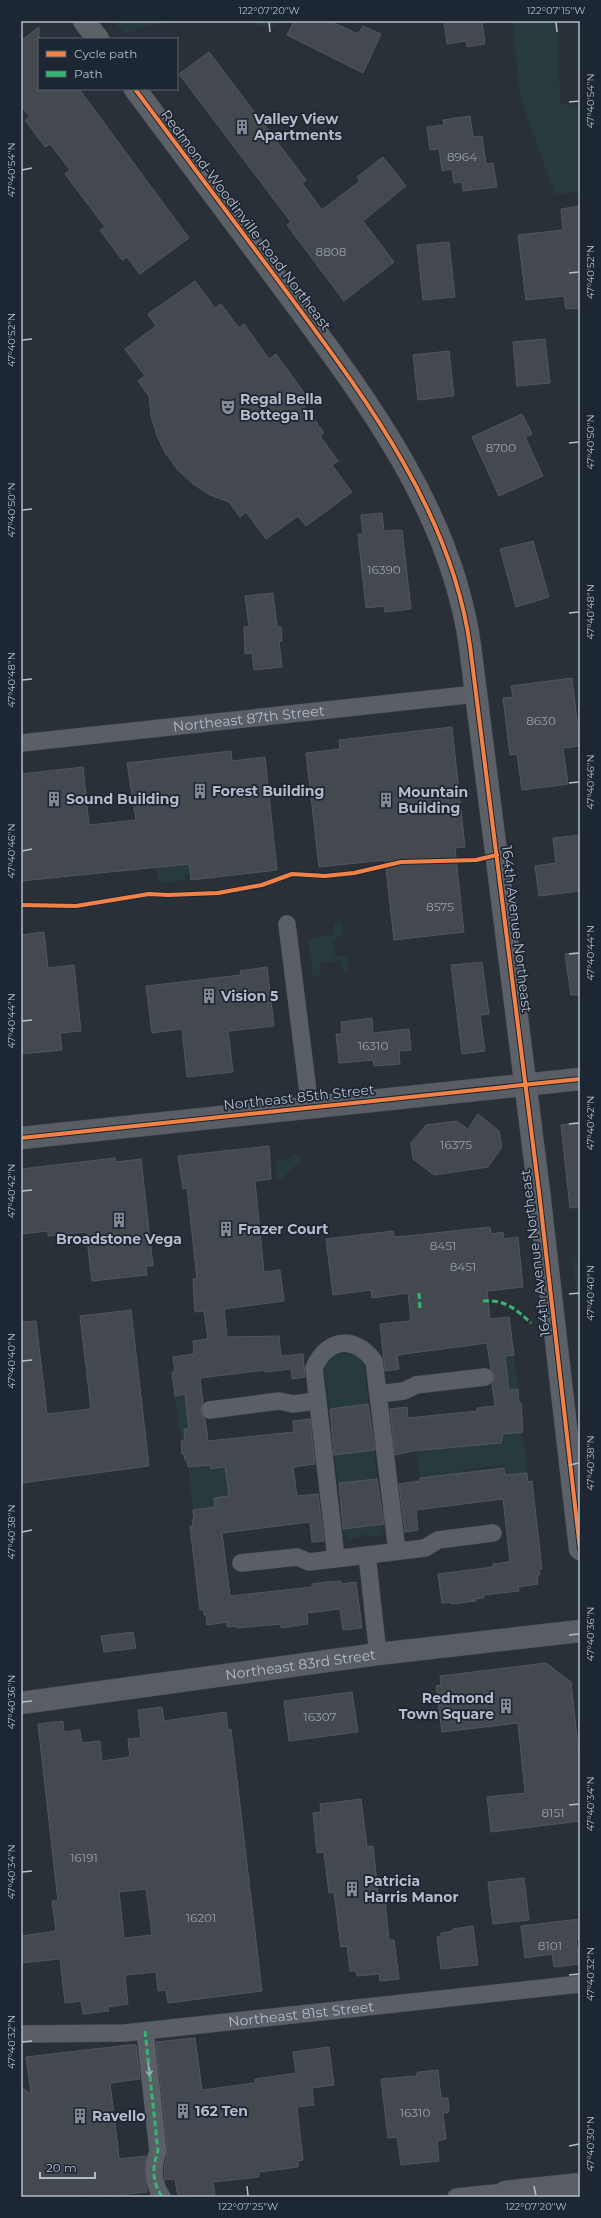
<svg xmlns="http://www.w3.org/2000/svg" width="601" height="2218" font-family="Montserrat,sans-serif">
<rect width="100%" height="100%" fill="#2a3038"/>
<!-- green -->
<g fill="#273a3e">
<path d="M114,21H184L151,25L125,34Z"/>
<path d="M250,21H280L273,27L259,26Z"/>
<path d="M512,21H558L560,103L580,109V192L555,194L520,98Z"/>
<path d="M189,864L190,874L184,875L185,880L158,883L156,867Z"/>
<path d="M338,921L341,923L343,936L332,939L335,956H347L348,971L346,973L343,972L341,960L319,963L321,975L313,977L308,940L334,934L333,924Z"/>
<path d="M294,1155H299L300,1163L293,1167L281,1180H277L275,1161H284Z"/>
<path d="M580,1257V1317L572,1258Z"/>
<path d="M358,1353L363,1357L384,1532L382,1535L372,1537L364,1532L357,1538L348,1540L344,1534L324,1362L327,1356Z"/>
<path d="M514,1355L518,1389L493,1392L490,1366L506,1364L505,1356Z"/>
<path d="M185,1394L186,1403L203,1400L206,1427L184,1429L185,1440L181,1441L175,1396Z"/>
<path d="M412,1418L432,1449L503,1438V1434L523,1432L527,1473L505,1475L504,1465L462,1470V1473L420,1478Z"/>
<path d="M289,1433L297,1492H248L229,1494V1496L214,1498L215,1507L193,1510L188,1467L210,1465L211,1469L232,1466Z"/>
</g>
<!-- building -->
<g fill="#444950" stroke="#52575f" fill-rule="evenodd">
<path d="M294,21H330L358,34L363,26L381,34L363,73L287,35Z"/>
<path d="M444,21H482L485,44L467,47L466,41L447,44Z"/>
<path d="M39,27V89H79L189,238L140,274L127,257L122,260L100,230L105,227L65,174L70,170L50,144L45,147L25,120L30,117L21,105V41Z"/>
<path d="M209,52L306,180L302,183L322,210L360,181L357,177L383,157L406,186L363,221L394,262L344,301L287,225L291,222L179,74Z"/>
<path d="M470,116L473,137L482,136L486,164L493,163L497,187L463,191L462,182L454,183L452,169L442,171L439,149L430,150L427,127L444,125L443,120Z"/>
<path d="M580,206V308L566,309L564,296L526,300L518,235L563,230L561,209Z"/>
<path d="M449,242L455,297L423,300L417,245Z"/>
<path d="M195,281L215,308L221,304L239,328L244,324L269,359L276,354L305,394L299,399L324,433L320,436L338,461L332,465L352,492L306,526L298,516L266,539L246,512L240,517L229,502L210,495L193,484L178,470L166,454L157,436L151,416L149,396L138,381L145,376L125,349L156,326L148,314Z"/>
<path d="M545,339L550,383L517,386L513,342Z"/>
<path d="M449,351L454,396L418,400L413,355Z"/>
<path d="M522,414L532,434L525,437L543,476L499,496L472,437Z"/>
<path d="M382,513L384,531L402,530L411,609L385,612L384,606L366,608L358,534H363L361,515Z"/>
<path d="M533,541L549,597L516,607L500,549Z"/>
<path d="M273,593L277,627H281L282,641H279L282,667L254,670L252,653L245,654L244,627H249L245,596Z"/>
<path d="M572,678L580,746L563,748L568,784L522,790L517,754L510,755L503,698L513,697L511,686Z"/>
<path d="M452,727L465,847L455,848L464,932L394,940L385,860L319,867L306,753L340,749L339,740Z"/>
<path d="M231,751L232,761L265,757L277,870L191,880L189,864L21,881V774L83,767L89,825L136,820L127,763Z"/>
<path d="M580,835V891L539,896L535,866L556,863L553,838Z"/>
<path d="M44,932L48,968L74,965L81,1031L60,1033L62,1050L21,1054V935Z"/>
<path d="M580,952V995H571L565,954Z"/>
<path d="M482,962L489,1014L480,1015L485,1051L462,1054L451,965Z"/>
<path d="M267,967L274,1026L228,1031L233,1072L187,1077L182,1029L152,1033L146,986L241,975L240,971Z"/>
<path d="M372,1018L373,1033L409,1029L411,1050L399,1051L400,1064L374,1066L373,1060L339,1063L336,1034H342L341,1022Z"/>
<path d="M478,1114L499,1131L502,1147L488,1167L434,1175L413,1159L411,1143L426,1125L457,1121L468,1129Z"/>
<path d="M580,1122V1207L570,1208L561,1125Z"/>
<path d="M269,1146L271,1179L255,1181L264,1272L280,1270L284,1301L224,1309L227,1337L279,1336L281,1356L303,1354L305,1377L292,1379L291,1369L265,1372V1370L200,1378L203,1403L200,1412L205,1418L208,1441L294,1432L293,1421L310,1419L315,1464L293,1467L297,1496L318,1494L324,1541L312,1542L310,1522L222,1533L230,1596L312,1587V1584L328,1582L341,1581V1584L356,1582L362,1628L343,1630L340,1609L307,1613L308,1624L281,1628V1624L237,1628V1626L227,1627V1622L207,1625L206,1615H204L203,1609L200,1610L190,1526H193L192,1520L194,1519L193,1510L215,1507L214,1498L229,1496L225,1467L211,1469L210,1465L188,1467L187,1460H185L184,1454H182L181,1441L185,1440L184,1429H189L185,1394L175,1396L172,1372H175L173,1357L194,1354L193,1341L208,1339L204,1311L195,1312L193,1279H197L187,1188L183,1189L178,1156Z"/>
<path d="M115,1158L116,1162L141,1159L153,1266H146L147,1275L92,1281L86,1232L48,1236V1231L21,1234V1169Z"/>
<path d="M490,1227L491,1234L503,1232L504,1239L518,1237L523,1287L487,1291L490,1319L509,1317L514,1355L505,1356L509,1390L518,1389L519,1404L521,1403L523,1432L503,1434L501,1443L412,1451L395,1455L390,1409L407,1407L408,1418L477,1411V1408L495,1406L492,1384L495,1376L491,1369L487,1343L397,1355L399,1369L385,1371L380,1324L411,1321L408,1293L372,1298L371,1290L333,1295L326,1239L393,1231L394,1237L407,1236Z"/>
<path d="M131,1310L149,1466L22,1483L21,1322L36,1321L47,1414L91,1409L80,1316Z"/>
<path d="M368,1404L375,1450L334,1455L330,1409Z"/>
<path d="M504,1468L505,1475L527,1473L528,1482L532,1481L541,1560L542,1569H539L540,1575H537L538,1584L518,1587L519,1591L484,1595V1598L475,1599L476,1601L451,1604V1602L442,1603L438,1574L493,1567V1564L510,1562L503,1499L416,1510L418,1530L405,1532L399,1484L420,1481V1478Z"/>
<path d="M377,1479L384,1524L343,1529L339,1483Z"/>
<path d="M133,1632L136,1648L104,1652L101,1636Z"/>
<path d="M546,1663L571,1682L580,1765V1821L491,1832L487,1797L525,1793L518,1723L442,1732L436,1686L441,1685L440,1676Z"/>
<path d="M352,1692L358,1732L289,1741L284,1701Z"/>
<path d="M162,1707L164,1721L226,1712L228,1730L231,1729L262,1991L168,2003L166,1990L158,1991L156,1972L125,1975L128,2004L108,2007L109,2011L83,2014L81,2001L65,2003L60,1959L21,1963V1936L56,1931L52,1901H58L38,1724L63,1721L64,1732L80,1730L82,1743L100,1741L102,1761L130,1757L128,1739L141,1738L138,1710ZM146,1889L152,1935L124,1938L119,1892Z"/>
<path d="M361,1799L367,1847L373,1846L379,1901H385L389,1940H394L399,1979L380,1981L379,1974L357,1976L356,1971H350L347,1946L341,1947L334,1892L329,1893L324,1852L317,1853L313,1813L321,1812L320,1804Z"/>
<path d="M524,1878L529,1920L493,1924L488,1882Z"/>
<path d="M580,1919V1939H576L579,1964L554,1967L552,1954L525,1958L521,1926Z"/>
<path d="M473,1926L478,1965L441,1969L437,1937H441V1933L453,1931V1929Z"/>
<path d="M195,2038L202,2090L255,2083V2079L296,2073L293,2052L329,2047L334,2085L312,2088L314,2105L297,2107L303,2160L298,2161V2167L259,2172V2177L213,2182L215,2195L178,2197L175,2179L165,2180V2178L164,2169L168,2150L156,2042Z"/>
<path d="M129,2045H136L140,2079L110,2083L117,2140L119,2159L146,2156L144,2174L147,2192L100,2197H94V2195L74,2197H21V2087L31,2094L26,2057Z"/>
<path d="M438,2070L441,2098H448L449,2112L443,2113L446,2139L437,2141L439,2161L401,2165L397,2137L388,2138L381,2079L416,2076L418,2072Z"/>
</g>
<g fill="none" stroke-linecap="round" stroke-linejoin="round">
<defs>
<g id="street">
<path id="s1" d="M21,743L476,694"/>
<path d="M287,924L310,1108"/>
<path d="M378,1394L404,1391L416,1385L485,1377"/>
<path d="M210,1410L279,1401L293,1404L317,1401"/>
<path d="M367,1555L378,1654"/>
<path d="M336,1558L314,1368C327,1338 354,1335 374,1361L397,1551"/>
<path d="M241,1563L297,1557L309,1562L425,1548L438,1540L493,1533"/>
<path d="M145,2031L158,2151C152,2168 152,2181 162,2197"/>
<path id="s2" d="M21,2034L125,2033L580,1984"/>
<path d="M456,2197L505,2192"/>
</g>
<g id="secondary">
<path d="M21,1138L580,1079"/>
<path id="s3" d="M21,1703L378,1654L580,1631"/>
<path d="M504,2197L505,2192L580,2184"/>
</g>
<g id="primary">
<path d="M84,21L98,39"/>
<path d="M135,89C184,155 234,221 283,287C363,395 451,509 470,646L539,1192L580,1549"/>
</g>
</defs>
<!-- street casing -->
<use href="#street" stroke="#484c53" stroke-width="18"/>
<!-- secondary casing -->
<use href="#secondary" stroke="#484c53" stroke-width="23"/>
<!-- primary casing -->
<use href="#primary" stroke="#484c55" stroke-width="23"/>
<!-- street -->
<use href="#street" stroke="#5a5e66" stroke-width="17"/>
<!-- secondary -->
<use href="#secondary" stroke="#595d64" stroke-width="22"/>
<!-- primary -->
<use href="#primary" stroke="#5c6168" stroke-width="22"/>
<!-- quiet -->
<g stroke="#33b770" stroke-width="3" stroke-dasharray="6 3" stroke-linecap="butt">
<path d="M419,1293L420,1308"/>
<path d="M483,1301C504,1299 516,1309 531,1323"/>
<path d="M145,2031L158,2151C152,2168 152,2181 162,2197"/>
</g>
<defs>
<g id="cycleway">
<path d="M135,89C184,155 234,221 283,287C363,395 451,509 470,646L539,1192L580,1549"/>
<path d="M21,905L76,906L149,894L168,895L218,893L262,885L292,874L325,876L354,873L401,862L476,860L497,855"/>
<path d="M21,1138L580,1079"/>
</g>
</defs>
<!-- cycleway casing -->
<use href="#cycleway" stroke="#1d2633" stroke-width="6"/>
<!-- cycleway -->
<use href="#cycleway" stroke="#f48246" stroke-width="4"/>
</g>
<!-- one-way arrows -->
<defs><path id="oneway-shaft" d="M-6 0H5M1.5-3L5.5 0L1.5 3" fill="none" stroke-width="1.6" stroke-linecap="round" stroke-linejoin="round"/></defs>
<use stroke="#a2a9b5" href="#oneway-shaft" transform="translate(149 2070) rotate(84)"/>
<!-- ticks -->
<path fill="none" stroke="#b4bcc9" stroke-width="1.5" d="M269,22L270,32M556,22L557,32M569,102L579,101M22,170L32,168M569,273L579,272M22,340L32,339M569,443L579,442M22,510L32,509M569,613L579,612M22,680L32,679M569,783L579,782M22,851L32,849M569,954L579,953M22,1021L32,1020M569,1124L579,1123M22,1191L32,1190M569,1294L579,1293M22,1361L32,1360M569,1465L579,1463M22,1532L32,1530M569,1635L579,1634M22,1702L32,1701M569,1805L579,1804M22,1872L32,1871M569,1975L579,1974M22,2042L32,2041M569,2146L579,2144M247,2186L248,2196M534,2186L536,2196"/>
<!-- icons -->
<defs>
<symbol id="building-bare" viewBox="-9 -9 18 18"><path d="M-4-6H4V6H1V3H-1V6H-4ZM-2.5-4.3h1.7v1.8h-1.7ZM.8-4.3h1.7v1.8H.8ZM-2.5-1h1.7V.8h-1.7ZM.8-1h1.7V.8H.8Z" fill="#848b96" stroke="#1d2633" stroke-width="2.5" paint-order="stroke"/></symbol>
<symbol id="theatre-bare" viewBox="-9 -9 18 18"><path d="M-5-5.5Q0-4 5-5.5V0Q5 5 0 6Q-5 5-5 0ZM-3.3-2.5H-1v1.5H-3.3ZM1-2.5H3.3v1.5H1ZM-2.8 1Q0 5.5 2.8 1Z" fill="#848b96" stroke="#1d2633" stroke-width="2.5" paint-order="stroke"/></symbol>
</defs>
<g fill-rule="evenodd">
<use href="#building-bare" x="231" y="116" width="22" height="22"/>
<use href="#theatre-bare" x="217" y="396" width="22" height="22"/>
<use href="#building-bare" x="189" y="780" width="22" height="22"/>
<use href="#building-bare" x="43" y="788" width="22" height="22"/>
<use href="#building-bare" x="375" y="789" width="22" height="22"/>
<use href="#building-bare" x="198" y="985" width="22" height="22"/>
<use href="#building-bare" x="108" y="1209" width="22" height="22"/>
<use href="#building-bare" x="215" y="1218" width="22" height="22"/>
<use href="#building-bare" x="495" y="1695" width="22" height="22"/>
<use href="#building-bare" x="341" y="1878" width="22" height="22"/>
<use href="#building-bare" x="172" y="2100" width="22" height="22"/>
<use href="#building-bare" x="69" y="2105" width="22" height="22"/>
</g>
<g text-anchor="middle" stroke-width="3.5" stroke-linejoin="round" paint-order="stroke">
<!-- number labels -->
<g font-size="12" fill="#989fab">
<text x="462" y="161">8964</text>
<text x="331" y="256">8808</text>
<text x="501" y="452">8700</text>
<text x="384" y="574">16390</text>
<text x="541" y="725">8630</text>
<text x="440" y="911">8575</text>
<text x="373" y="1050">16310</text>
<text x="456" y="1149">16375</text>
<text x="443" y="1250">8451</text>
<text x="463" y="1271">8451</text>
<text x="320" y="1721">16307</text>
<text x="553" y="1817">8151</text>
<text x="84" y="1862">16191</text>
<text x="201" y="1922">16201</text>
<text x="550" y="1950">8101</text>
<text x="415" y="2117">16310</text>
</g>
<!-- poi labels -->
<g font-size="14" font-weight="bold" fill="#b4bcc9" stroke="#1d2633" text-anchor="start">
<text x="254" y="124">Valley View<tspan x="254" dy="16">Apartments</tspan></text>
<text x="240" y="404">Regal Bella<tspan x="240" dy="16">Bottega 11</tspan></text>
<text x="212" y="796">Forest Building</text>
<text x="398" y="797">Mountain<tspan x="398" dy="16">Building</tspan></text>
<text x="66" y="804">Sound Building</text>
<text x="221" y="1001">Vision 5</text>
<text x="238" y="1234">Frazer Court</text>
<text x="119" y="1244" text-anchor="middle">Broadstone Vega</text>
<text x="494" y="1703" text-anchor="end">Redmond<tspan x="494" dy="16">Town Square</tspan></text>
<text x="364" y="1886">Patricia<tspan x="364" dy="16">Harris Manor</tspan></text>
<text x="195" y="2116">162 Ten</text>
<text x="92" y="2121">Ravello</text>
</g>
<!-- street labels -->
<g font-size="14" fill="#b4bcc9" stroke="#1d2633">
<text transform="translate(246 220) rotate(53)" y="5">Redmond-Woodinville Road Northeast</text>
<text dy="5" stroke="none"><textPath href="#s1" startOffset="229">Northeast 87th Street</textPath></text>
<text transform="translate(517 929) rotate(83)" y="5">164th Avenue Northeast</text>
<text transform="translate(299 1097) rotate(-6)" y="5">Northeast 85th Street</text>
<text transform="translate(535 1253) rotate(-97)" y="5">164th Avenue Northeast</text>
<text dy="5" stroke="none"><textPath href="#s3" startOffset="282">Northeast 83rd Street</textPath></text>
<text dy="5" stroke="none"><textPath href="#s2" startOffset="281">Northeast 81st Street</textPath></text>
</g>
</g>
<!-- border -->
<rect width="601" height="2218" fill="none" stroke="#1d2633" stroke-width="44"/>
<!-- legend -->
<rect x="38" y="38" width="140" height="52" fill="#1d2633" stroke="#59626f"/>
<rect x="46" y="51" width="20" height="6" fill="#f48246" stroke="#59626f"/>
<text x="74" y="58" font-size="12" fill="#b4bcc9">Cycle path</text>
<rect x="46" y="71" width="20" height="6" fill="#33b770" stroke="#59626f"/>
<text x="74" y="78" font-size="12" fill="#b4bcc9">Path</text>
<!-- scale -->
<path d="M40 2172v6h55v-6" fill="none" stroke="#b4bcc9" stroke-width="2"/>
<text x="46" y="2172" font-size="12" fill="#b4bcc9" stroke="#1d2633" stroke-width="3" paint-order="stroke">20 m</text>
<rect x="22" y="22" width="557" height="2174" fill="none" stroke="#b4bcc9" stroke-width="1.5"/>
<g font-size="10" text-anchor="middle" fill="#b4bcc9">
<text x="269" y="14">122°07'20"W</text>
<text x="556" y="14">122°07'15"W</text>
<text transform="translate(590 101) rotate(-90)" y="4">47°40'54"N</text>
<text transform="translate(11 170) rotate(-90)" y="4">47°40'54"N</text>
<text transform="translate(590 272) rotate(-90)" y="4">47°40'52"N</text>
<text transform="translate(11 340) rotate(-90)" y="4">47°40'52"N</text>
<text transform="translate(590 442) rotate(-90)" y="4">47°40'50"N</text>
<text transform="translate(11 510) rotate(-90)" y="4">47°40'50"N</text>
<text transform="translate(590 612) rotate(-90)" y="4">47°40'48"N</text>
<text transform="translate(11 680) rotate(-90)" y="4">47°40'48"N</text>
<text transform="translate(590 782) rotate(-90)" y="4">47°40'46"N</text>
<text transform="translate(11 851) rotate(-90)" y="4">47°40'46"N</text>
<text transform="translate(590 953) rotate(-90)" y="4">47°40'44"N</text>
<text transform="translate(11 1021) rotate(-90)" y="4">47°40'44"N</text>
<text transform="translate(590 1123) rotate(-90)" y="4">47°40'42"N</text>
<text transform="translate(11 1191) rotate(-90)" y="4">47°40'42"N</text>
<text transform="translate(590 1293) rotate(-90)" y="4">47°40'40"N</text>
<text transform="translate(11 1361) rotate(-90)" y="4">47°40'40"N</text>
<text transform="translate(590 1463) rotate(-90)" y="4">47°40'38"N</text>
<text transform="translate(11 1532) rotate(-90)" y="4">47°40'38"N</text>
<text transform="translate(590 1634) rotate(-90)" y="4">47°40'36"N</text>
<text transform="translate(11 1702) rotate(-90)" y="4">47°40'36"N</text>
<text transform="translate(590 1804) rotate(-90)" y="4">47°40'34"N</text>
<text transform="translate(11 1872) rotate(-90)" y="4">47°40'34"N</text>
<text transform="translate(590 1974) rotate(-90)" y="4">47°40'32"N</text>
<text transform="translate(11 2042) rotate(-90)" y="4">47°40'32"N</text>
<text transform="translate(590 2144) rotate(-90)" y="4">47°40'30"N</text>
<text x="248" y="2210">122°07'25"W</text>
<text x="536" y="2210">122°07'20"W</text>
</g>
</svg>
